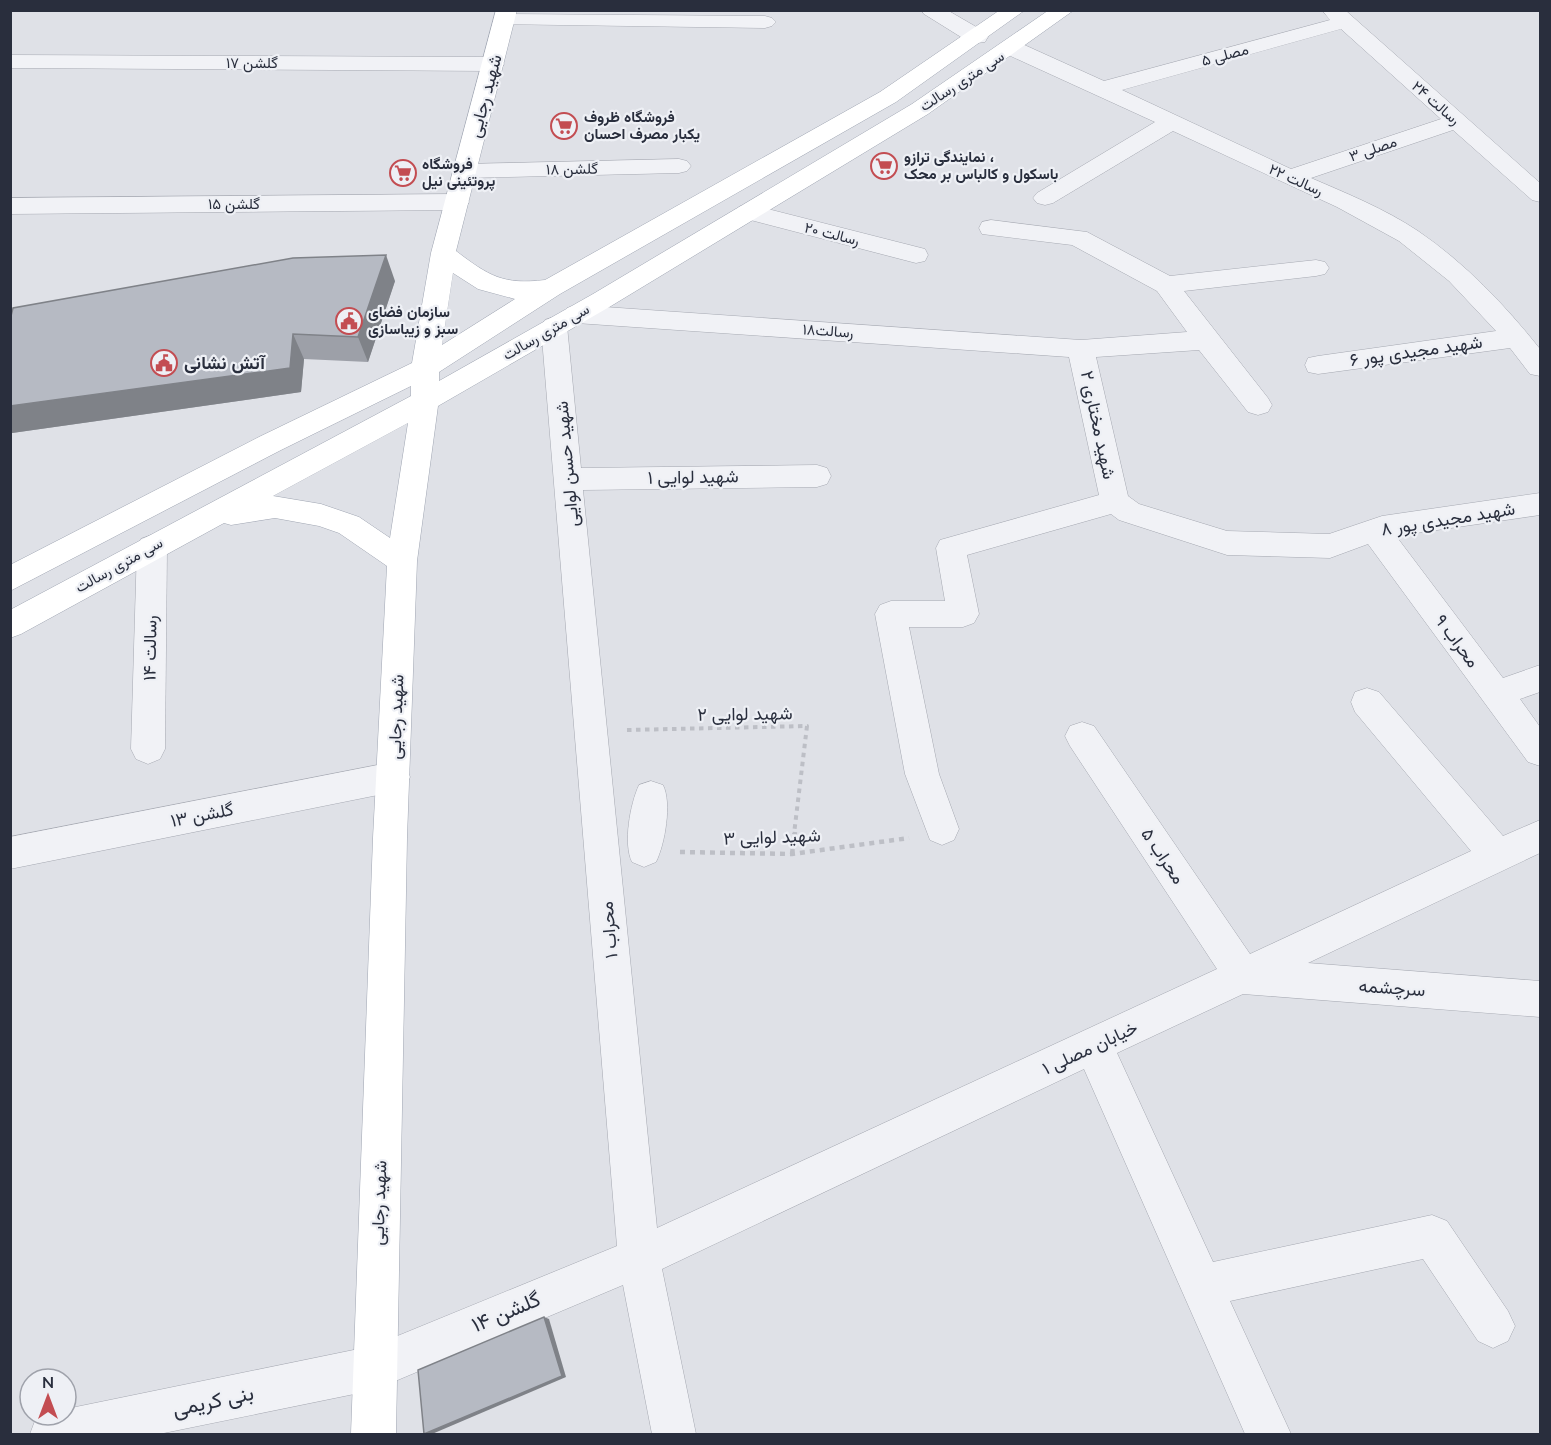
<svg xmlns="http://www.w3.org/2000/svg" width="1551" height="1445" font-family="Mulish,Vazirmatn,sans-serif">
<rect width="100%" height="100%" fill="#dfe1e7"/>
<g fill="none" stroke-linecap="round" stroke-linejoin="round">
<defs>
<g id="minor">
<path d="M921,10H947L985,32L988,37L985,42L977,43L969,42L924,14Z"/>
<path d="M1322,10H1345L1540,183V202L1532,200L1453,130L1311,178C1348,194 1385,209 1418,231C1465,263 1505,305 1540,349V376L1530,374L1510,348L1318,374L1308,372L1305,365L1308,358L1318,356L1496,331L1449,281L1399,241L1337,207L1173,131L1053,203L1045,205L1037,203L1033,198L1037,193L1155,122L1004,53L1001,48L1004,43L1012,42L1020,43L1104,81L1330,20ZM1341,29L1441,119L1291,169L1122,90Z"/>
<path d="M504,14L765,16L772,18L776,22L772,26L765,28L497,24L494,20L497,16Z"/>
<path d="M10,55L493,57L501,59L504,64L501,69L493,71L10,68Z"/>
<path d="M679,159L687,161L691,166L687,171L679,173L465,178L457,176L453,171L457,166L465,164Z"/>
<path d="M457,194L466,197L469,202L466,207L457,210L10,214V198Z"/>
<path d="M748,204L925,249L928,255L925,261L916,263L739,217L736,212L739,207Z"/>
<path d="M991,220L1087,232L1170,276L1316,260L1325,262L1329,268L1325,274L1316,276L1184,291L1268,398L1272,405L1268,412L1258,415L1248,412L1199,350L1096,357L1128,496L1139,504L1227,531L1329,534L1382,516L1540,493V515L1396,536L1503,678L1540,665V692L1520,699L1540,727V766L1528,762L1368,544L1330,558L1227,555L1119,520L1111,514L967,555L979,614L974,623L963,627H909L939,774L959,829L954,840L942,845L930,840L905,774L875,614L880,605L891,601H945L936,548L940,540L1099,495L1069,357L576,323L567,320L563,314L567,308L576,305L1081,340L1187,332L1157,291L1072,245L982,234L979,228L982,222Z"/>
<path d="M554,317L563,320L567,326L581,468L817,465L827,468L831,476L827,484L817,487L583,490L657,1228L1217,969L1070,746L1065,736L1070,726L1082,722L1094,726L1250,954L1471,851L1355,712L1351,702L1355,692L1367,688L1379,692L1503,836L1540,820V853L1308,963L1540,981V1017L1243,994L1117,1053L1213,1262L1432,1215L1447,1221L1508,1311L1515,1326L1508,1341L1493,1348L1478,1341L1423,1259L1230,1301L1291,1434H1245L1084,1069L662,1269L696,1434H652L623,1285L374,1390L159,1434H30L36,1418L43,1415H66V1409L373,1346L617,1246L541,326L545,320Z"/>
<path d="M152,535L163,539L167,547L165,749L160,759L148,764L136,759L131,749L137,547L141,539Z"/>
<path d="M393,762L405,766L410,777L405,788L393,792L10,869V837Z"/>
<path d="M651,781L663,785C672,803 665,844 656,862L644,867L632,862C623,844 630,804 639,785Z"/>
</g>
<path id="major" d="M496,10H517L456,251C489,276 503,285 545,280L880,92L1000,10H1025L896,102L560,294L439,372V381L593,294L912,104L1049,10H1074L928,114L611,306L438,406L417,561L407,838L396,1434H351L373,838L387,566L339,533L319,526L275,518L231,525L224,523L21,634L10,638V610L411,396V386L281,450L10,591V565L261,436L412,363L431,253ZM453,273L478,289L515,299L442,345ZM408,423L390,538L359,517L321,504L273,496Z"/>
</defs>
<!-- minor casing -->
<use href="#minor" stroke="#a5a8b1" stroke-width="1"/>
<!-- major casing -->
<use href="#major" stroke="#9fa5b2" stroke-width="1"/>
<!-- path-far1 -->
<path stroke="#bdbfc6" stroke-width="4" stroke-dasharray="4.5 4.5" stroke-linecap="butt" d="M627,730L807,726L794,834"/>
<!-- path -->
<g stroke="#bdbfc6" stroke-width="4.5" stroke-dasharray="5 5" stroke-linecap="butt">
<path d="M680,852L792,854L909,838"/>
<path d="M792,854L795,832"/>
</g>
<!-- minor -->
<use href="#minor" fill="#f1f2f6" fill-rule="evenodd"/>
<!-- major -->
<use href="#major" fill="#fff" fill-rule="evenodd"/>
</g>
<!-- wall -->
<path fill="#9da0a8" d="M395,281L368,362L304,359L301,392L12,433L10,432V320Z"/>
<!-- shaded-wall -->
<g fill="#7f8288">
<path d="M386,255L395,281L368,362L358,337Z"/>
<path d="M293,334L304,359L301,392L12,433L10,432V406Z"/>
<path d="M544,1317L549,1319L566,1377L432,1434H425Z"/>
</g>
<!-- building -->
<g fill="#b6bac3" stroke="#7f8288" stroke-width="1.5">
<path d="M386,255L358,337L293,334L290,368L10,406V320L13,308L293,258Z"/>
<path d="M544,1317L562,1376L424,1434L418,1370Z"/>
</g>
<!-- icons -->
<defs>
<symbol id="supermarket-ring" viewBox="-11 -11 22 22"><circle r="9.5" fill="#eef0f5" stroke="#c34d52" stroke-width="1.5"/><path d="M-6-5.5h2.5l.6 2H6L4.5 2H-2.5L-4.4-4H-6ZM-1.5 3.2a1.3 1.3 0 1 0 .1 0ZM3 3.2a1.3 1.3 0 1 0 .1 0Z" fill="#c34d52"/></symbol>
<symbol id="civic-ring" viewBox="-11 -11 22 22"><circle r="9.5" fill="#eef0f5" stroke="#c34d52" stroke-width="1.5"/><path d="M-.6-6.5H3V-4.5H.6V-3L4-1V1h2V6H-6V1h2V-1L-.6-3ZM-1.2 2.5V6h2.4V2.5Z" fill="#c34d52"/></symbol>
</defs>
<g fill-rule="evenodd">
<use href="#supermarket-ring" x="549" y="111" width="30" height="30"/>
<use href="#supermarket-ring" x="869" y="151" width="30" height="30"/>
<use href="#supermarket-ring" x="388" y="158" width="30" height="30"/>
<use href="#civic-ring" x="334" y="306" width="30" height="30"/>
<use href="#civic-ring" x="149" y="348" width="30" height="30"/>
</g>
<g text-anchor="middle" stroke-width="4.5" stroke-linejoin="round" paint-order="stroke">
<!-- far-street labels -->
<g font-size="15" fill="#292e3d" stroke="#eef0f5">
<text transform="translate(1225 55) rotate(-15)" y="5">۵ مصلی</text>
<text x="252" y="68">گلشن ۱۷</text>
<text transform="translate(962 81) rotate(-33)" y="5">سی متری رسالت</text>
<text transform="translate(1436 103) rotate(41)" y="5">۲۴ رسالت</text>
<text transform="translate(1373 149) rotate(-19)" y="5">۳ مصلی</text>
<text transform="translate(572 169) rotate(-1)" y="5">۱۸ گلشن</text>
<text transform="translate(1296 180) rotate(24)" y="5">۲۲ رسالت</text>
<text x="234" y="209">گلشن ۱۵</text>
<text transform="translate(832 234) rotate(14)" y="5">۲۰ رسالت</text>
<text transform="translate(828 331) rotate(4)" y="5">رسالت۱۸</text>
<text transform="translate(546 332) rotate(-30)" y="5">سی متری رسالت</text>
<text transform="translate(119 565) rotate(-29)" y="5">سی متری رسالت</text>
</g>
<!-- far-poi labels -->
<g font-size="15" font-weight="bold" fill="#292e3d" stroke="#eef0f5" text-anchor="start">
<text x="584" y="122">فروشگاه ظروف<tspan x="584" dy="17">یکبار مصرف احسان</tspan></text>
<text x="904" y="162">نمایندگی ترازو ،<tspan x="904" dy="17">باسکول و کالباس بر محک</tspan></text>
<text x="422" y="169">فروشگاه<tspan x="422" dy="17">پروتئینی نیل</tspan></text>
<text x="368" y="317">سازمان فضای<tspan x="368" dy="17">سبز و زیباسازی</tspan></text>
</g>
<!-- street labels -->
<g font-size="18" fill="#292e3d" stroke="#eef0f5">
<text transform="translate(485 96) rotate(-75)" y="6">شهید رجایی</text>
<text transform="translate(1416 351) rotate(-8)" y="6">۶ شهید مجیدی پور</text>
<text transform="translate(1098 425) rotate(78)" y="6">۲ شهید مختاری</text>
<text transform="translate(567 464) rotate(-95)" y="6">شهید حسن لوایی</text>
<text transform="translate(693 477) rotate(-1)" y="6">۱ شهید لوایی</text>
<text transform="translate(1448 519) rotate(-9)" y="6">۸ شهید مجیدی پور</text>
<text transform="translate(1457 641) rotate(53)" y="6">۹ محراب</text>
<text transform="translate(150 648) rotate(-89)" y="6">۱۴ رسالت</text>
<text transform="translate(745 714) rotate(-1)" y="6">۲ شهید لوایی</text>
<text transform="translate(396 717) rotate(-88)" y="6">شهید رجایی</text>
<text transform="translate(202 815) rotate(-11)" y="6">۱۳ گلشن</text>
<text transform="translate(772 837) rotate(-2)" y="6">۳ شهید لوایی</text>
<text transform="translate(1163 856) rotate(56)" y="6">۵ محراب</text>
<text transform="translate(609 930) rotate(-95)" y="6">۱ محراب</text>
<text transform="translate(1392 988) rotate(4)" y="6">سرچشمه</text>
<text transform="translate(1090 1048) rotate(-25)" y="6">خیابان مصلی ۱</text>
<text transform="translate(379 1203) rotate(-88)" y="6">شهید رجایی</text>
</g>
<!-- poi labels -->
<g font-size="18" font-weight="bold" fill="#292e3d" stroke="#eef0f5" text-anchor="start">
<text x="184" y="369">آتش نشانی</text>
</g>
<!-- near-street labels -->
<g font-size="21" fill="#292e3d" stroke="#eef0f5">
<text transform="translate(506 1312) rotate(-23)" y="7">گلشن ۱۴</text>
<text transform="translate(213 1401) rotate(-12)" y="7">بنی کریمی</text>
</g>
</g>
<!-- border -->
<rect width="1551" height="1445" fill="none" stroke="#292e3d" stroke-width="24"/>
<!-- north arrow -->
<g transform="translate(48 1397)"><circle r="28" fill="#eef0f5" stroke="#9fa2ab" stroke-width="1.5"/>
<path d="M0-4.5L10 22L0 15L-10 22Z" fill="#c34d52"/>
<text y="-9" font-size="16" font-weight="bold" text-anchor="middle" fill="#292e3d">N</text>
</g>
</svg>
